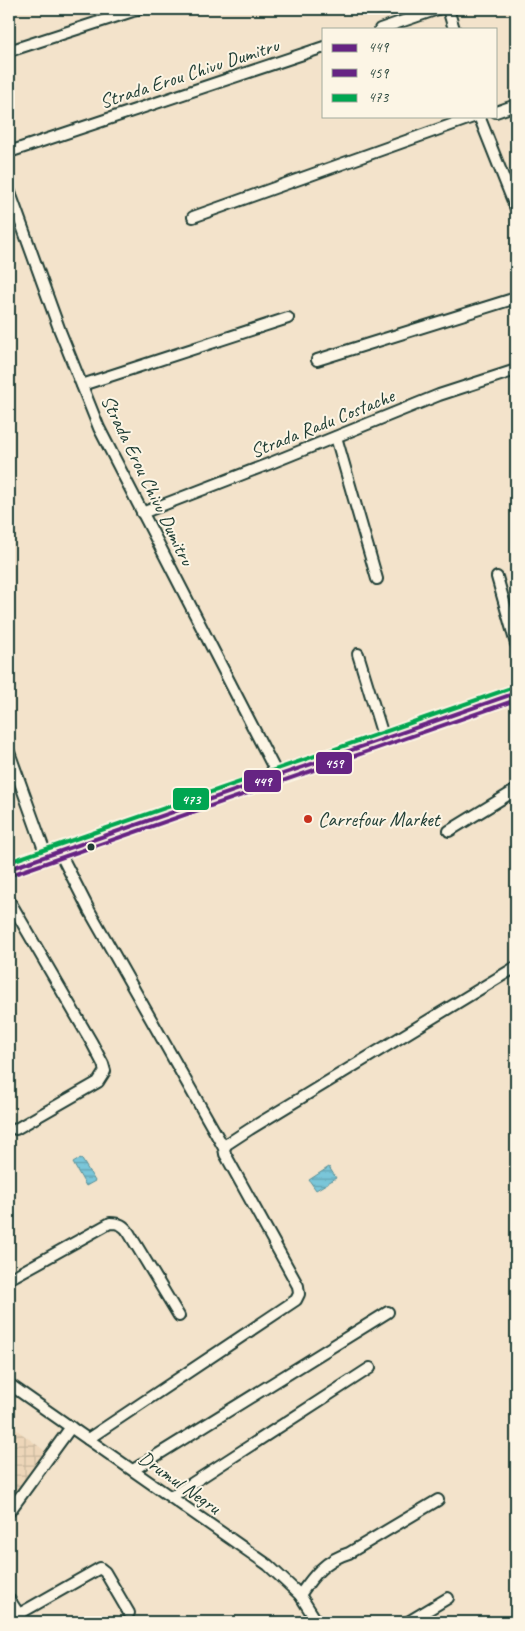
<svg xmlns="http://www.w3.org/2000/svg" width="525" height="1631" font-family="Caveat,sans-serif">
<defs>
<pattern id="industrial-grid" width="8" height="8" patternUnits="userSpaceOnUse" patternTransform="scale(1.25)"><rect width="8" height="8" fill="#edd6b9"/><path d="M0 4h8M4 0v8" fill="none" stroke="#cbb9a0"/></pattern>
<pattern id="water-rules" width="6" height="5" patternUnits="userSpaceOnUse" patternTransform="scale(1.25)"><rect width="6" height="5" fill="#7ac6d9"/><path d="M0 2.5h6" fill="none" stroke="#63a2b1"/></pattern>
</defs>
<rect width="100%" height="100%" fill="#f3e3cb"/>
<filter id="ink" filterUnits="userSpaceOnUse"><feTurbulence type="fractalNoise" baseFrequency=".02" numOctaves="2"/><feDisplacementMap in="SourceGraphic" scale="10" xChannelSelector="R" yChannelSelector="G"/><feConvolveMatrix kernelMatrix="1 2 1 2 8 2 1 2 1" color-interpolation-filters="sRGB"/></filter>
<g filter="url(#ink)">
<!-- industrial -->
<path fill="url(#industrial-grid)" d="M9,1424L45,1451L9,1500Z"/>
<!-- water -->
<g fill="url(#water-rules)" stroke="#568f97">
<path d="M81,1158L95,1181L86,1186L73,1163Z"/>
<path d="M329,1167L336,1178L316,1190L309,1180Z"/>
</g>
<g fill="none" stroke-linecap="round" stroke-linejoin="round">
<defs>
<g id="minor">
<path d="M448,9L454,29"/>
<path d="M380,29L438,9"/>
<path d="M9,51L139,9"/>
<path d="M496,112L516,105"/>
<path d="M479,116L516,209"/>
<path d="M9,152L324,47"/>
<path d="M9,190L60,331L99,428L278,776"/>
<path d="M193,217L476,116"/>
<path d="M317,360L516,298"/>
<path d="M82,385L288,318"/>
<path d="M336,437L377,579"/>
<path d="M142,513L266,465L439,395L516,370"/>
<path d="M497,577L516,644"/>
<path d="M358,654L384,739"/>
<path d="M9,752L46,855"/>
<path d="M449,831L516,790"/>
<path d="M59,851L89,910L224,1148L225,1154L298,1286L299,1294L296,1300L88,1439"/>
<path d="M9,900L92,1043L103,1064L105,1071L98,1082L16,1129"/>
<path d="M224,1148L227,1144L250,1129L516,967"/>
<path d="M9,1279L110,1223C119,1223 124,1225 129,1233L179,1316"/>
<path d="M9,1384L268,1565L300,1595L317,1622"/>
<path d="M133,1470L388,1312"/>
<path d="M171,1497L370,1368"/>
<path d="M9,1512L71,1427"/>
<path d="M300,1595C313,1576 325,1560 349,1553L438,1500"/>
<path d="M9,1599L24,1622"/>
<path d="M19,1614L100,1568L105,1572L129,1613"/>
<path d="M408,1622L448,1598"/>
</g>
<path id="secondary" d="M9,869L516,693"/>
</defs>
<!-- minor casing -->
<use href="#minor" stroke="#1f3d34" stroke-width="14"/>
<!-- secondary casing -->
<use href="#secondary" stroke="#1f3d34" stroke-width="19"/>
<!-- minor -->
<use href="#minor" stroke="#fcf5e5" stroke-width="10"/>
<!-- secondary -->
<use href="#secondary" stroke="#fcf5e5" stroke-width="15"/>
<defs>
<path id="bus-1" d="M9,869L516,693"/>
<path id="bus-2" d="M11,875L516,700"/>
<path id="bus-3" d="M9,862L514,687"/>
</defs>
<!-- bus-1 casing -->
<use href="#bus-1" stroke="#fcf5e5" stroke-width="8"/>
<!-- bus-2 casing -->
<use href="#bus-2" stroke="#fcf5e5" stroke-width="8"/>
<!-- bus-3 casing -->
<use href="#bus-3" stroke="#fcf5e5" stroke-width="8"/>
<!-- bus-1 -->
<use href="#bus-1" stroke="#662483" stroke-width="4"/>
<!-- bus-2 -->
<use href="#bus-2" stroke="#662483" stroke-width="4"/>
<!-- bus-3 -->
<use href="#bus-3" stroke="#00a651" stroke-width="4"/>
</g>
</g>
<!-- markers -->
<circle fill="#c8321e" stroke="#fcf5e5" stroke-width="2" cx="308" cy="819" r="5"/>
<circle fill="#1f3d34" stroke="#fcf5e5" stroke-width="2" cx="91" cy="847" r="4.5"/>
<g text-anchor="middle" stroke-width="4" stroke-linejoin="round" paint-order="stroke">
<!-- street labels -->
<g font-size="20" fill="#1f3d34" stroke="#fcf5e5">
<text transform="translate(189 73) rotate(-18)" y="7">Strada Erou Chivu Dumitru</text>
<text transform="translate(322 423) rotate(-22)" y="7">Strada Radu Costache</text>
<text transform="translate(148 480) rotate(64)" y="7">Strada Erou Chivu Dumitru</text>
<text transform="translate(180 1482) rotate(35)" y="7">Drumul Negru</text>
</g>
<!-- poi labels -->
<g font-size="20" fill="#1f3d34" stroke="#fcf5e5" text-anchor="start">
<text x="318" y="826">Carrefour Market</text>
</g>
</g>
<g stroke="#fcf5e5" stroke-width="2">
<rect x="315" y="751" width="38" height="24" rx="5" fill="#662483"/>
<rect x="243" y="769" width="39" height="24" rx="5" fill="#662483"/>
<rect x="172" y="787" width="38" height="24" rx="5" fill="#00a651"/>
</g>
<g font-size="14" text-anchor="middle" font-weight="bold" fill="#fff">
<text x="334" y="768">459</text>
<text x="262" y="786">449</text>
<text x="191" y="804">473</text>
</g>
<!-- margin -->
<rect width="525" height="1631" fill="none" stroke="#fcf5e5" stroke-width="30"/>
<rect x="15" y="15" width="495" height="1601" fill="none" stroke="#1f3d34" stroke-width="2" filter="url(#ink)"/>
<!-- legend -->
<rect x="322" y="28" width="175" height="90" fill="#fcf5e5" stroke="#a4ab9e"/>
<rect x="332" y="44" width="25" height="8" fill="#662483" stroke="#a4ab9e"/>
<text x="368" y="52" font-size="15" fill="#1f3d34">449</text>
<rect x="332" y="69" width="25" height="8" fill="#662483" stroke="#a4ab9e"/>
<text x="368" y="78" font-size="15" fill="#1f3d34">459</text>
<rect x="332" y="94" width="25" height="8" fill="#00a651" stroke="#a4ab9e"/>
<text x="368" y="102" font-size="15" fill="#1f3d34">473</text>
</svg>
